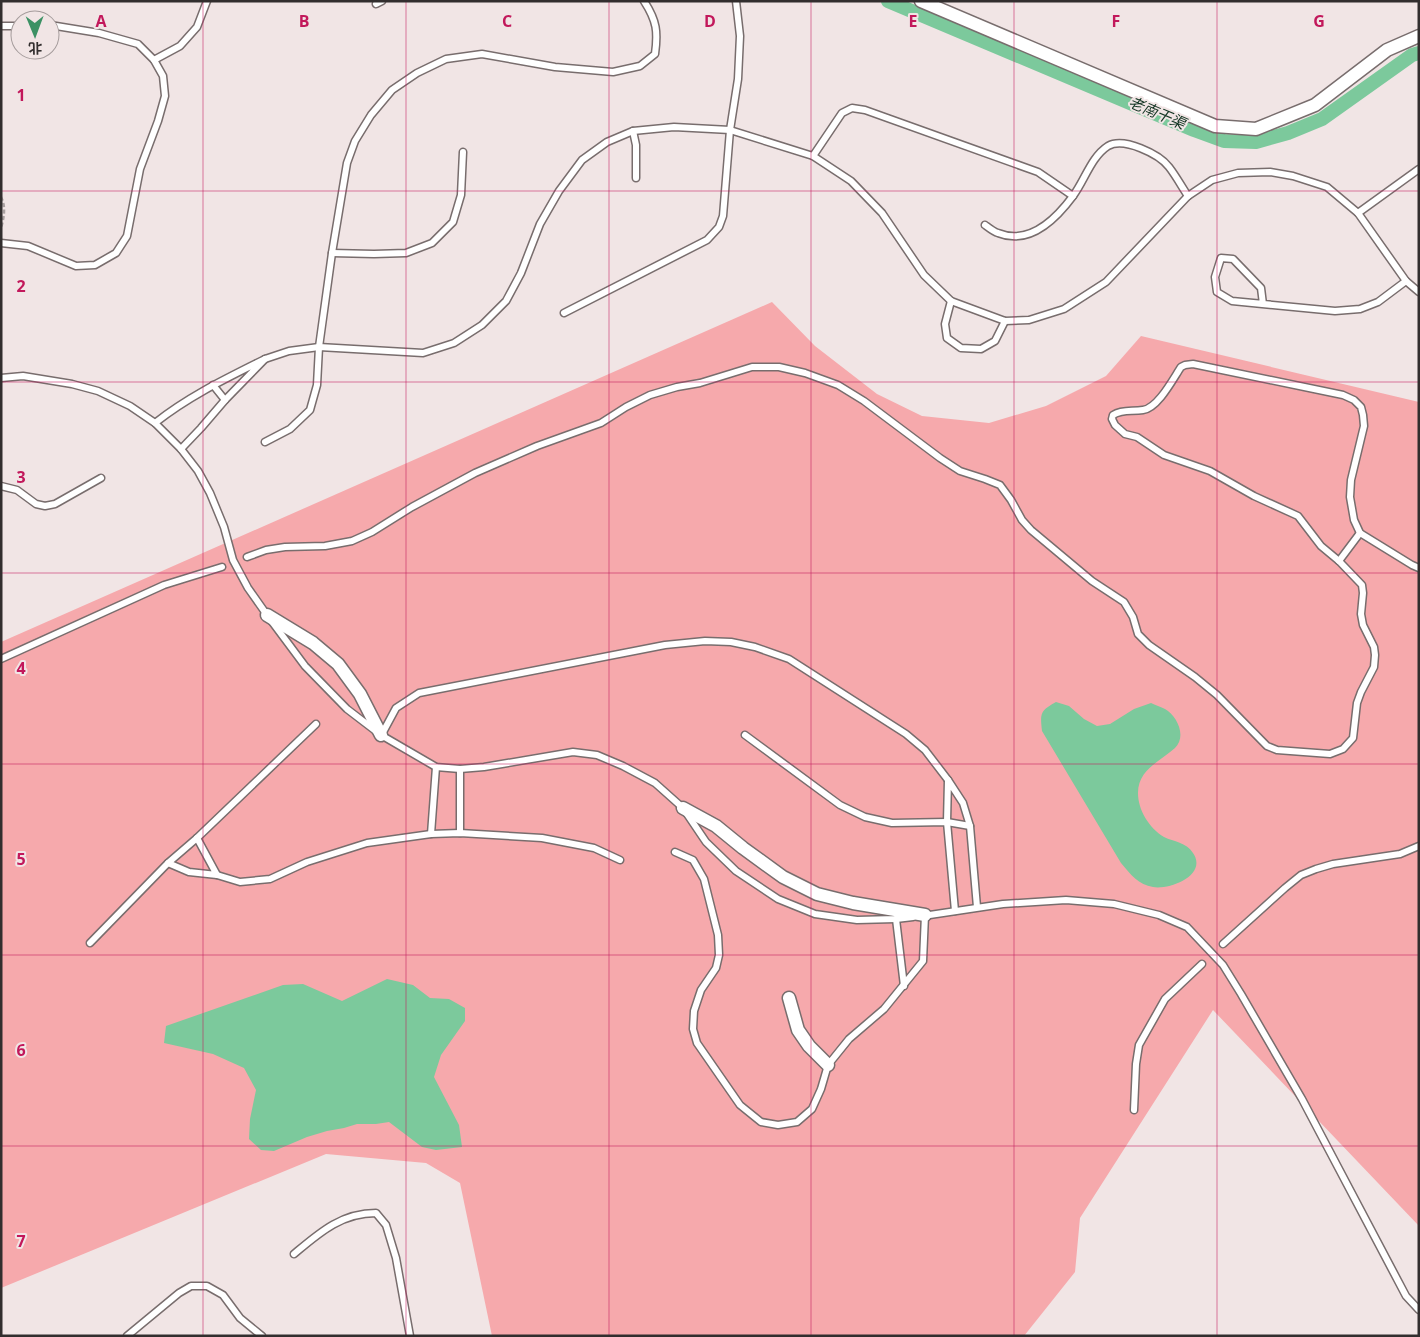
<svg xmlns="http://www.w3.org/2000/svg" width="1420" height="1337" font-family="'Open Sans','Noto Sans SC',sans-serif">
<rect width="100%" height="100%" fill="#f1e5e5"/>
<!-- green -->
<path fill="#f6a9ac" d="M772,302L815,346L877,394L922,416L989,423L1046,406L1106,376L1141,336L1419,402V1226L1213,1010L1080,1218L1075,1272L1024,1336H492L460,1183L426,1163L326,1154L1,1288V642Z"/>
<!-- water -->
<g fill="#7cc99c">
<path d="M1056,702L1069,706L1084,719L1097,726L1110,724L1134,709L1151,703C1155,705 1161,707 1165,709C1177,716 1187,736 1175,748C1161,761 1138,769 1138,793C1138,810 1149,828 1164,837C1174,842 1186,842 1193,853C1208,875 1170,890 1153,887C1139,885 1130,874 1121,863L1042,731C1040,713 1040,711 1056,702Z"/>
<path d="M387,979L413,985L430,998L449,999L465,1008V1021L441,1055L434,1077L459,1125L462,1147L436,1150L422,1147L389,1122L376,1124H357L344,1128L327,1131L307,1137L274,1151L261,1150L249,1139L250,1119L256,1090L244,1068L213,1054L164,1043L166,1026L283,985L303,984L342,1001Z"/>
</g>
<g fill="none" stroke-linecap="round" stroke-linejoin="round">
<!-- canal -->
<path stroke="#7cc99c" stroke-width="14" d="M888,1L1194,130L1224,141L1256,142L1288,133L1322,119L1412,55L1419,53"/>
<defs>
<g id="service">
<path d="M376,4L382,1"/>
<path d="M1,26H20"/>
<path d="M154,60L180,46L197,27L207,1"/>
<path d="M633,131L636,145V178"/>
<path d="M813,156L842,113L852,108L865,110L1038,172L1073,196"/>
<path d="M1358,213L1419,169"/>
<path d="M985,225C989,228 994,232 998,233C1030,246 1056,219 1073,196C1085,180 1091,157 1108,146C1124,137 1159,154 1169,167C1176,176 1182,187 1188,196"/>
<path d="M1,243L28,246L76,266L95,265L116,253L127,236L140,169L158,121L165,96L163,76L154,60L138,44L99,33L50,25"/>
<path d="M332,253L374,254L406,253L432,243L453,222L461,195L463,152"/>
<path d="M951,301L945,324L947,338L961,348L981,349L995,341L1005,321"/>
<path d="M1263,304L1261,288L1233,259L1221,258L1215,277L1217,292L1232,301L1335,311L1360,309L1378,302L1406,281"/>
<path d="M564,313L707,240L719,227L723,216L730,130L738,79L740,36L736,1"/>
<path d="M265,359L289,351L319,347L423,353L454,343L482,325L506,301L521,273L540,224L559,191L582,160L607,142L633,131L674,127L730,130L813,156L851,181L882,213L924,275L951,301L1005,321L1029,320L1064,309L1106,282L1188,196L1212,180L1238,173L1270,172L1293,176L1327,187L1358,213L1406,281L1419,292"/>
<path d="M1,378L23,376L72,384L98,391L130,406L155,423L181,449L198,471L210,493L224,527L233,560L248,588L267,615L305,666L347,709L381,735L436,767L460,769L484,767L573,752L597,755L623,766L655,783L683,808L706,842L736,871L778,899L815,914L857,920L896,919L913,917"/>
<path d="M213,385L225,400"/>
<path d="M155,423C189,396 227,378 265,359L225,400L201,428L181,449"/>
<path d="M265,442L290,429L310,410L317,385L319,347L332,253L347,163L355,141L371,115L392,90L417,73L446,59L482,54L555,67L613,72L640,66L655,54C658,32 657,21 644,1"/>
<path d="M1,486L17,490L36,504L45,506L55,504L101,478"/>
<path d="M247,557L266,550L285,547L325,546L352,541L372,532L412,507L475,473L537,446L601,423L626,407L650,395L677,387L700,383L752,367H779L805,373L838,385L864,401L940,458L960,471L985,479L1000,485L1011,500L1022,520L1031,530L1092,581L1124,602L1133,617L1138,634L1149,645L1195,677L1217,695L1267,746L1277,750L1330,754L1343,749L1353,738L1357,703L1361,692L1374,667L1375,655L1374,647L1363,625L1361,614L1363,593L1362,585L1339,561L1321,546L1298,516L1254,496L1210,471L1164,455L1137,437L1125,434L1115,425L1112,419L1113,415C1123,409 1132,412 1143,410C1158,408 1173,379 1181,367L1185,365L1193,364L1343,395L1354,400L1361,407L1363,415L1364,426L1351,480L1350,497L1354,520L1360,533L1412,565L1419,568"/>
<path d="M1339,561L1360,533"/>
<path d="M1,659L164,585L222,567"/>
<path d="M382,734L396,708L419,693L665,645L705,641L731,642L755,647L789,659L906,734L925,750L948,780"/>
<path d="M745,735L840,805L865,817L892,823L947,822L970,826"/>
<path d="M460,769V833"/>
<path d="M431,834L436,767"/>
<path d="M675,852L693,860L704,879L718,935L719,955L716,968L701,990L694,1011L693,1029L697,1043L740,1105L761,1122L778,1125L797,1122L812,1109L821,1089L828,1065L849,1039L884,1009L923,961L925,915"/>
<path d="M168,863L189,872L217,875L197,838"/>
<path d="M217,875L240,882L270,879L307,862L367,843L431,834L460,833L542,838L594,848L620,860"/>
<path d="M955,911L947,822L948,780L963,803L970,826L977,907"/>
<path d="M923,916L1003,904L1066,900L1114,904L1159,915L1187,927L1223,965L1241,994L1302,1099L1406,1296L1419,1310"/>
<path d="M896,919L904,986"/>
<path d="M90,943L168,863L197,838L316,724"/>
<path d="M1223,944L1285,888L1301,875L1316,869L1333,864L1400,854L1419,846"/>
<path d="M1134,1110L1136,1064L1139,1045L1165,999L1202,964"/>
<path d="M294,1254C319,1233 341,1213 376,1213L386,1225L396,1258L410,1336"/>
<path d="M127,1336L179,1293L191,1286H207L223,1295L240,1318L262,1336"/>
</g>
<g id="minor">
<path d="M921,1L1215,126L1256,129L1315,105L1387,50L1419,36"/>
<path d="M267,615L313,643L338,664L360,694L381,735"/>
<path d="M683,808L716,826L743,848L783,877L817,894L853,903L925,915"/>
<path d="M789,998L798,1030L809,1046L828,1065"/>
</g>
</defs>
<!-- service casing -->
<use href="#service" stroke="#786d6d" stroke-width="9"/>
<!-- minor casing -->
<use href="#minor" stroke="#786d6d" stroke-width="15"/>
<!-- path -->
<path stroke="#aaa1a1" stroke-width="2.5" stroke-dasharray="4 2.5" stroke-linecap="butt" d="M1,197C6,206 4,218 1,228"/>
<!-- service -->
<use href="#service" stroke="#fff" stroke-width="6"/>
<!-- minor -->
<use href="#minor" stroke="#fff" stroke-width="12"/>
</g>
<!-- grid -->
<path fill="none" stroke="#c2185b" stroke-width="1" stroke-opacity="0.55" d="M203,1V1336M406,1V1336M609,1V1336M811,1V1336M1014,1V1336M1217,1V1336M1,191H1419M1,382H1419M1,573H1419M1,764H1419M1,955H1419M1,1146H1419"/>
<g text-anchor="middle" stroke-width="4" stroke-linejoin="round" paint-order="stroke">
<!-- water labels -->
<g font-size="15" font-style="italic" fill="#123422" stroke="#f1e5e5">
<text transform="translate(1157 113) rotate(23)" y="5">老南干渠</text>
</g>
</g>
<g font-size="16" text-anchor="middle" font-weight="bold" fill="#c2185b" stroke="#f1e5e5" stroke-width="4" stroke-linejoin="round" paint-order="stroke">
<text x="101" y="27">A</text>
<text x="304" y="27">B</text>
<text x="507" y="27">C</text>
<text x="710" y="27">D</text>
<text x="913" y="27">E</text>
<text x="1116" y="27">F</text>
<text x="1319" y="27">G</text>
<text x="21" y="101">1</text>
<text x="21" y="292">2</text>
<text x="21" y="483">3</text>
<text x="21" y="674">4</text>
<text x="21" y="865">5</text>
<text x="21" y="1056">6</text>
<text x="21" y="1247">7</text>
</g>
<!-- border -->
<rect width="1420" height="1337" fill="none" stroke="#322e2e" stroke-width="5"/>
<!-- north arrow -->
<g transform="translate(35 35) rotate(179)"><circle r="24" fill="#f1e5e5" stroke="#a59c9c"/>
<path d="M0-4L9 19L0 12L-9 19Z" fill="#3c9164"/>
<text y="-8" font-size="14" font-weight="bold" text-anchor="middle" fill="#322e2e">北</text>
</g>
</svg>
